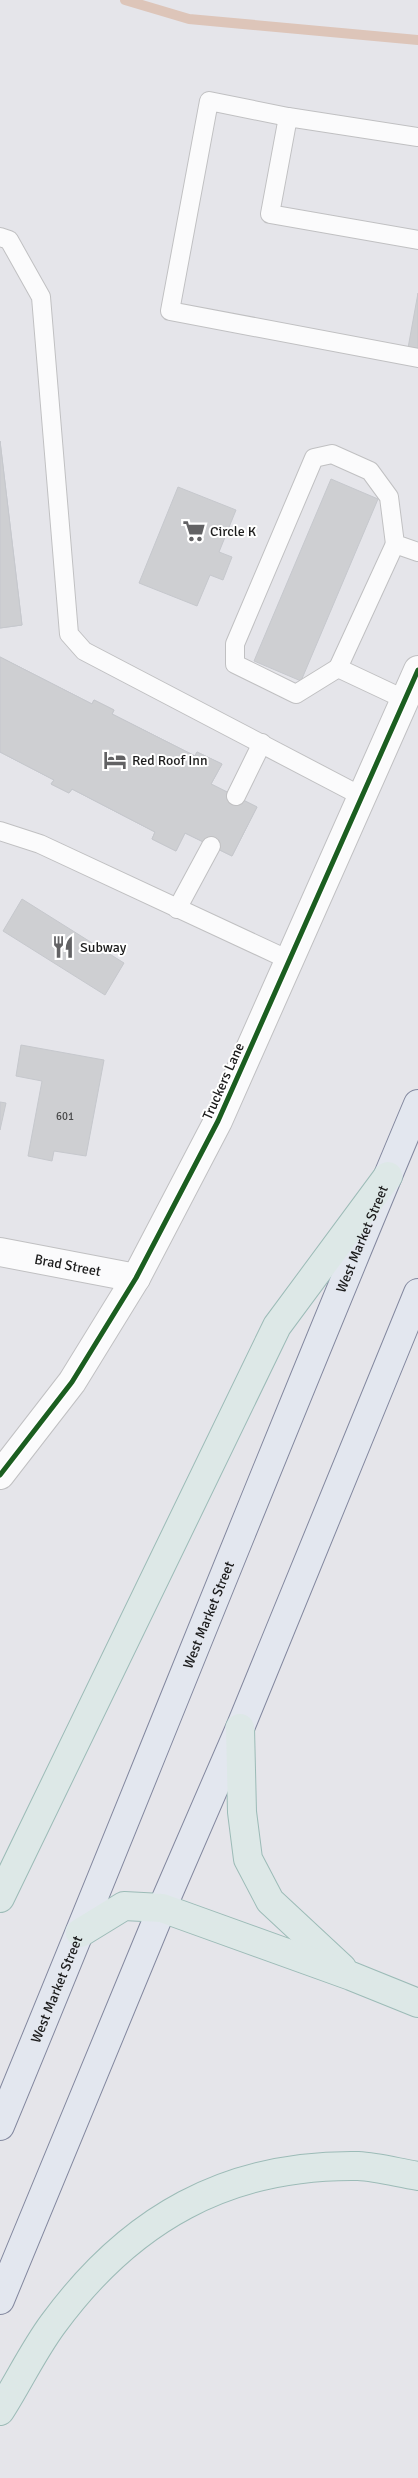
<svg xmlns="http://www.w3.org/2000/svg" width="418" height="2478" font-family="Signika,sans-serif">
<rect width="100%" height="100%" fill="#e5e5ea"/>
<g fill="none" stroke-linecap="round" stroke-linejoin="round">
<!-- stream -->
<path stroke="#ddc5b9" stroke-width="10" d="M125,0L189,19L418,40"/>
</g>
<!-- building -->
<g fill="#cecfd2" stroke="#c6c8cd">
<path d="M418,293V350L408,348Z"/>
<path d="M0,441L22,625L0,628Z"/>
<path d="M0,441L22,625L0,628Z"/>
<path d="M331,479L378,499L301,681L254,661Z"/>
<path d="M178,487L236,510L219,552L232,557L223,580L210,575L197,606L139,583Z"/>
<path d="M0,657L92,704L94,700L114,710L112,714L195,756L197,752L222,764L211,784L257,807L232,856L185,833L176,851L152,839L155,832L72,789L69,793L51,784L54,780L0,752Z"/>
<path d="M0,657L92,704L94,700L114,710L112,714L195,756L197,752L222,764L211,784L257,807L232,856L185,833L176,851L152,839L155,832L72,789L69,793L51,784L54,780L0,752Z"/>
<path d="M22,899L124,963L105,995L3,931Z"/>
<path d="M21,1045L104,1060L86,1156L54,1151L52,1161L28,1156L42,1081L16,1076Z"/>
<path d="M0,1102L6,1103L0,1130Z"/>
</g>
<g fill="none" stroke-linecap="round" stroke-linejoin="round">
<defs>
<g id="lane">
<path d="M288,117L209,101L170,311L418,358"/>
<path d="M418,137L288,117L270,214L418,240"/>
<path d="M0,237L9,240L41,297L69,634L84,651L363,797"/>
<path d="M338,668L395,544"/>
<path d="M406,700L338,668L296,694L235,664V644L314,458L332,454L370,471L389,497L395,544L418,552"/>
<path d="M236,796L262,743"/>
<path d="M0,831L40,844L289,960"/>
<path d="M177,909L211,846"/>
</g>
<g id="street">
<path id="s1" d="M0,1252L136,1278"/>
<path d="M0,1475L72,1382L136,1278L218,1121L418,670"/>
</g>
<g id="primary">
<path id="s2" d="M0,2126C141,1786 275,1443 418,1104"/>
<path d="M0,2300L162,1908L240,1728L418,1293"/>
</g>
<g id="highway">
<path d="M240,1728L242,1812L248,1859L270,1901L342,1968"/>
<path d="M0,1898L277,1326L388,1176"/>
<path d="M80,1933L124,1906L162,1908L351,1976L418,2003"/>
<path d="M0,2411C18,2383 33,2351 53,2324C130,2219 227,2164 358,2166C378,2167 399,2173 418,2176"/>
</g>
</defs>
<!-- lane casing -->
<use href="#lane" stroke="#c0c0c2" stroke-width="20"/>
<!-- street casing -->
<use href="#street" stroke="#c0c0c2" stroke-width="30"/>
<!-- primary casing -->
<use href="#primary" stroke="#83889f" stroke-width="30"/>
<!-- highway casing -->
<use href="#highway" stroke="#9cbbb7" stroke-width="30"/>
<!-- lane -->
<use href="#lane" stroke="#fbfbfc" stroke-width="18"/>
<!-- street -->
<use href="#street" stroke="#fbfbfc" stroke-width="28"/>
<!-- primary -->
<use href="#primary" stroke="#e3e7ef" stroke-width="28"/>
<!-- highway -->
<use href="#highway" stroke="#dde8e7" stroke-width="28"/>
<defs>
<path id="cycleway" d="M0,1475L72,1382L136,1278L218,1121L418,670"/>
</defs>
<!-- cycleway casing -->
<use href="#cycleway" stroke="#fff" stroke-width="8"/>
<!-- cycleway -->
<use href="#cycleway" stroke="#1b5e20" stroke-width="5"/>
</g>
<!-- icons -->
<defs>
<symbol id="supermarket-bare" viewBox="-9 -9 18 18"><path d="M-6-5.5h2.5l.6 2H6L4.5 2H-2.5L-4.4-4H-6ZM-1.5 3.2a1.3 1.3 0 1 0 .1 0ZM3 3.2a1.3 1.3 0 1 0 .1 0Z" fill="#626264" stroke="#fff" stroke-width="2.5" paint-order="stroke"/></symbol>
<symbol id="hotel-bare" viewBox="-9 -9 18 18"><path d="M-6-4.5h1.5V1H6V5H4.5V3h-9V5H-6ZM-4 0a1.8 1.8 0 1 1 3.6 0ZM.5 0V-2.5h3Q6-2.5 6 0Z" fill="#626264" stroke="#fff" stroke-width="2.5" paint-order="stroke"/></symbol>
<symbol id="restaurant-bare" viewBox="-9 -9 18 18"><path d="M-5-6h1v4h1v-4h1v4h1v-4h1v5L-1.5 .5V6h-2V.5L-5-1ZM5-6V6H3V1.5H1.5Q1.5-4 5-6Z" fill="#626264" stroke="#fff" stroke-width="2.5" paint-order="stroke"/></symbol>
</defs>
<g fill-rule="evenodd">
<use href="#supermarket-bare" x="178" y="515" width="32" height="32"/>
<use href="#hotel-bare" x="99" y="744" width="32" height="32"/>
<use href="#restaurant-bare" x="47" y="931" width="32" height="32"/>
</g>
<g text-anchor="middle" stroke-width="4" stroke-linejoin="round" paint-order="stroke">
<!-- number labels -->
<g font-size="11" fill="#48494a">
<text x="65" y="1120">601</text>
</g>
<!-- poi labels -->
<g font-size="14" fill="#1c1c1c" stroke="#fff" text-anchor="start">
<text x="210" y="536">Circle K</text>
<text x="132" y="765">Red Roof Inn</text>
<text x="80" y="952">Subway</text>
</g>
<!-- street labels -->
<g font-size="14" fill="#1c1c1c" stroke="#fff">
<text transform="translate(223 1081) rotate(-66)" y="5">Truckers Lane</text>
<text dy="5" stroke="none"><textPath href="#s2" startOffset="958">West Market Street</textPath></text>
<text dy="5" stroke="none"><textPath href="#s1" startOffset="69">Brad Street</textPath></text>
<text dy="5" stroke="none"><textPath href="#s2" startOffset="552">West Market Street</textPath></text>
<text dy="5" stroke="none"><textPath href="#s2" startOffset="148">West Market Street</textPath></text>
</g>
</g>
</svg>
